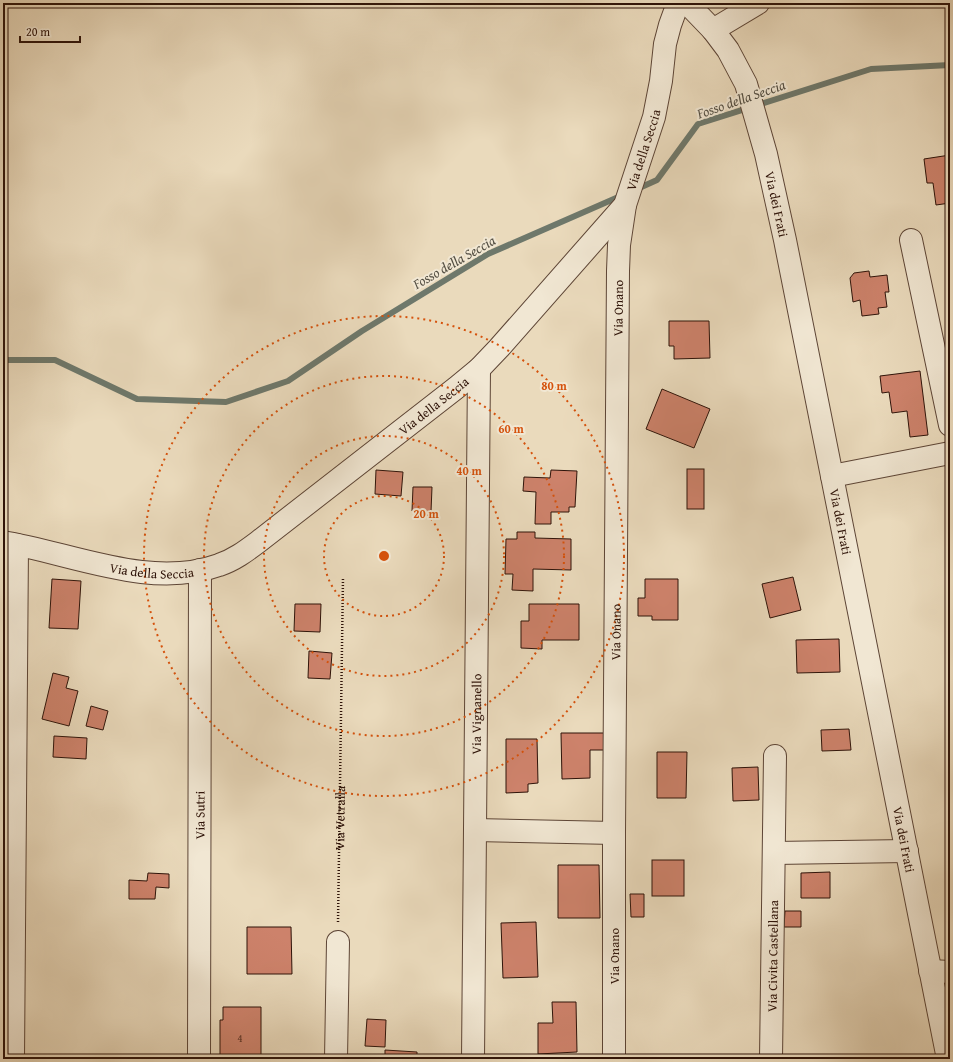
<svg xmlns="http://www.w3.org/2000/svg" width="953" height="1062" font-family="'Gentium Book Plus',serif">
<rect width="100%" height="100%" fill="#eadabc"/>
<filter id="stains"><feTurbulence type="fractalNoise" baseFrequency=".005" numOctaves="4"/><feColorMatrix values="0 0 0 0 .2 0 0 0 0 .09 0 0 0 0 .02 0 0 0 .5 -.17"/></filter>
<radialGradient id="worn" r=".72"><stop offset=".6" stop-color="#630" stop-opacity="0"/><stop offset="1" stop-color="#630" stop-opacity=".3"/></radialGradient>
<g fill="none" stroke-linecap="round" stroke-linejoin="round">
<!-- stream -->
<g stroke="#6e786b" stroke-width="6">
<path d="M637,189L657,180L698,124L871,69L950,65"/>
<path d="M3,360H55L137,399L226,402L288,381L362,331L488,254L623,195"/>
</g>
</g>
<!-- building -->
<g fill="#cd826b" stroke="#2e1309">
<path d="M950,155V203L936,205L933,183H927L924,159Z"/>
<path d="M869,271L870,277L887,275L889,292H885L887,307L878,308L879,314L862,316L860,300L853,302L850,278L854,273Z"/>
<path d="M669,321H709L710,358L674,359V346H669Z"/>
<path d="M920,371L928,435L910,437L907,411L892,413L889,392L882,393L880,376Z"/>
<path d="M662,389L710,409L694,448L646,429Z"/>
<rect x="687" y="469" width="17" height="40"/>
<path d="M376,470L403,472L401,496L375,494Z"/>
<path d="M551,470L577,471L575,507H569V512H551V524H535L536,492L523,491L524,477L550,478Z"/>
<path d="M413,487H432L431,512L412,511Z"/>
<path d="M517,532H535V538L571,539V570L533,569V591L512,590L513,574H505L506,539H517Z"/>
<path d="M793,577L801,610L770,618L762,584Z"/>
<path d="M52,579L81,581L78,629L49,628Z"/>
<path d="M645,579H678V620H652V616H638V598H645Z"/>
<path d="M295,604H321L320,632L294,631Z"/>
<path d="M529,604H579V640H542V649L521,648V621H529Z"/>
<path d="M839,639L840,672L797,673L796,640Z"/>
<path d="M309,651L332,653L330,679L308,678Z"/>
<path d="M53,673L69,677L66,688L78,691L69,726L42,719Z"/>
<path d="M91,706L108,711L103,730L86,726Z"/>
<path d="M849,729L851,750L822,751L821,730Z"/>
<path d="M561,733H604V750H590V778L562,779Z"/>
<path d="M54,736L87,738L86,759L53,757Z"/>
<path d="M506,739H537L538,783L528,784V792L506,793Z"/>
<path d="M657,752H687L686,798H657Z"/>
<path d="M758,767L759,800L733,801L732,768Z"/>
<rect x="652" y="860" width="32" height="36"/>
<path d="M558,865H599L600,918H558Z"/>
<path d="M830,872V898H801V873Z"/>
<path d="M148,873L169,874V888L156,887L155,899H129V880L147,881Z"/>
<path d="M630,894H644V917H631Z"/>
<path d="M785,911H801V927H784Z"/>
<path d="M536,922L538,977L503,978L501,923Z"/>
<path d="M247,927H291L292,974H247Z"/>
<path d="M552,1002H576L577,1052L538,1054V1023H553Z"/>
<path d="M223,1007H261V1059H229V1057H220V1020H223Z"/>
<path d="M367,1019L386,1020L385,1047L365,1046Z"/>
<path d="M385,1050L417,1052V1059H385Z"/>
</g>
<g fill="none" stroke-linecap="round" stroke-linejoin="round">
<defs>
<g id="minor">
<path id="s2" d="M687,3L713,30L728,50L746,84L766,154L785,240L948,1059"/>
<path d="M713,30L758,3"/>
<path d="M911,240L950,425"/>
<path d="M832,476L950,453"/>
<path id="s3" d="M3,542C71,553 150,590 219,565C234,560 246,551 258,542L456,388L479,369L499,348L625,205L654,117L661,81L665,44L670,25L678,3"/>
<path d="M475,830L614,833"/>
<path d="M774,853L907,851"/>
<path d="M930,971L950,972"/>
<path d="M13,1059L17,545"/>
<path id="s4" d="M199,1059L200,570"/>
<path d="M336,1059L338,942"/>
<path id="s5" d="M473,1059L479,369"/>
<path id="s6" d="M614,1059V833L618,271L619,245L625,205"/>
<path id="s7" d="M771,1059L775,756"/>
</g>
</defs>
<!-- minor casing -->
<use href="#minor" stroke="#5d4536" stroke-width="24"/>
<!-- path -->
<path stroke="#2e1309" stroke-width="2.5" stroke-dasharray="1 2" stroke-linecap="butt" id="s1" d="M338,922L343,577"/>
<!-- minor -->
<use href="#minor" stroke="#f1e7d3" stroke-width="22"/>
</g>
<!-- distance rings -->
<g fill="none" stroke="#d5520c" stroke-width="2" stroke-dasharray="2 4">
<circle cx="384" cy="556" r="60"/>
<circle cx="384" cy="556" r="120"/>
<circle cx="384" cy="556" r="180"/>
<circle cx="384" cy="556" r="240"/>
</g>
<g text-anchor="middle" stroke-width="4" stroke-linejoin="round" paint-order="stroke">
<!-- number labels -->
<g font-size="11" fill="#562f22">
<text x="240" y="1042">4</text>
</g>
<!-- street labels -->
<g font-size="13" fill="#2e1309" stroke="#f1e7d3">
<text dy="5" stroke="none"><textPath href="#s3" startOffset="824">Via della Seccia</textPath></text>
<text dy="5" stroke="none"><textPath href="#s2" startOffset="225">Via dei Frati</textPath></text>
<text dy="5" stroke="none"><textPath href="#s6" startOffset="751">Via Onano</textPath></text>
<text dy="5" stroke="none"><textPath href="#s3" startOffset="488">Via della Seccia</textPath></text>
<text dy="5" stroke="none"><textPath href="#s2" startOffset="549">Via dei Frati</textPath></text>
<text dy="5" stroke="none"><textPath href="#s3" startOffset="152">Via della Seccia</textPath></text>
<text dy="5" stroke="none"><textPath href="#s6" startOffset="427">Via Onano</textPath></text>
<text dy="5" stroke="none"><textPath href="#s5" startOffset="345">Via Vignanello</textPath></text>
<text dy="5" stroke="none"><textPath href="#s4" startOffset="244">Via Sutri</textPath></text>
<text dy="5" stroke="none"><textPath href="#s1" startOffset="104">Via Vetralla</textPath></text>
<text dy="5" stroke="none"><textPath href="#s2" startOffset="873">Via dei Frati</textPath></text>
<text transform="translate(614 956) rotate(-90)" y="5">Via Onano</text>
<text dy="5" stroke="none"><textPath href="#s7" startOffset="103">Via Civita Castellana</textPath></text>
</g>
<!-- water labels -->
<g font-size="14" font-style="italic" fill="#534e42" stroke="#f1e7d3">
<text transform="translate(741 99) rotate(-19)" y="5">Fosso della Seccia</text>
<text transform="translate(454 262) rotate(-30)" y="5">Fosso della Seccia</text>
</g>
</g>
<circle cx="384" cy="556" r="6" fill="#d5520c" stroke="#f1e7d3" stroke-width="2"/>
<g font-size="12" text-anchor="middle" font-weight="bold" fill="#d5520c" stroke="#f1e7d3" stroke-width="4" stroke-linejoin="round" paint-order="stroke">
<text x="554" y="390">80 m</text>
<text x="511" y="433">60 m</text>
<text x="469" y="475">40 m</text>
<text x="426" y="518">20 m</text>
</g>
<!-- margin -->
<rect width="953" height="1062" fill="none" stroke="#eadabc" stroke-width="16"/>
<rect x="4" y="4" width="945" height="1054" fill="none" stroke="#2e1309" stroke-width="2"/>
<rect x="8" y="8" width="937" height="1046" fill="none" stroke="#2e1309"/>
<!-- scale -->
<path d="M20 36v6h60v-6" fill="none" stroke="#2e1309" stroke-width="2"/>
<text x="26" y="36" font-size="12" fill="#2e1309" stroke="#f1e7d3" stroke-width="3" paint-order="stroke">20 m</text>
<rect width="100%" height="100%" filter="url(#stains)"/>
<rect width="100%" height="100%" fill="url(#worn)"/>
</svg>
